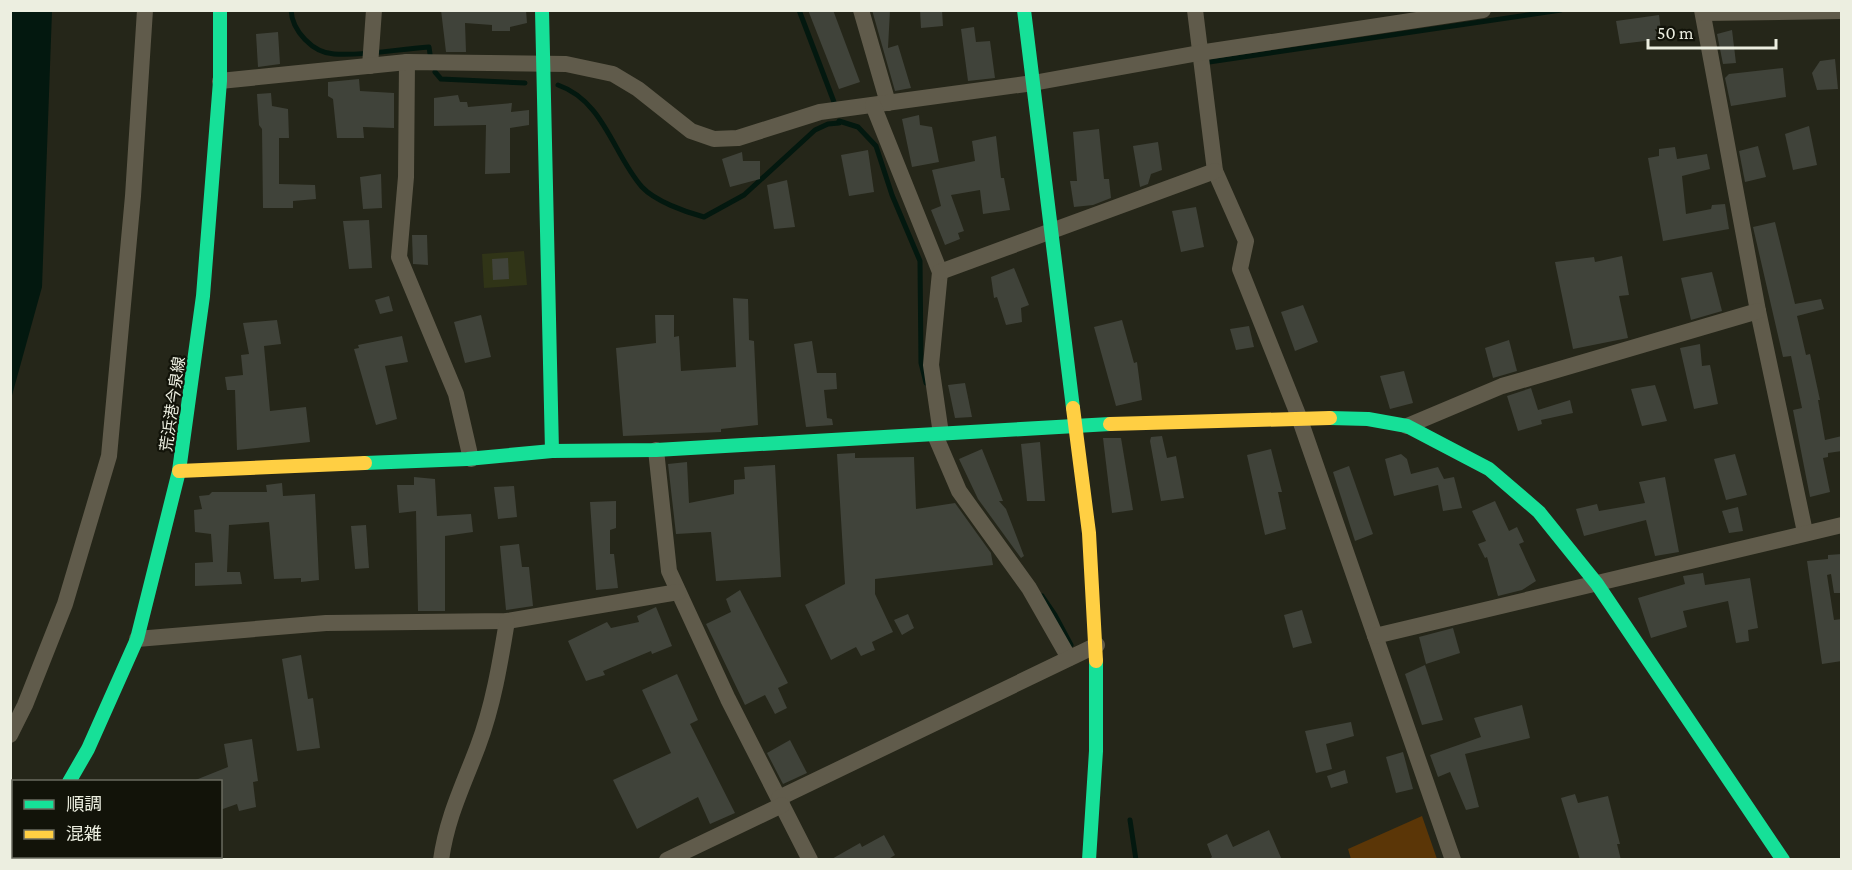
<svg xmlns="http://www.w3.org/2000/svg" width="1852" height="870" font-family="'Crimson Pro','Noto Sans JP',serif">
<rect width="100%" height="100%" fill="#252619"/>
<!-- built -->
<path fill="#303417" d="M524,251L527,285L484,288L482,254Z"/>
<!-- green -->
<path fill="#5b3607" d="M1422,816L1437,859H1351L1348,849Z"/>
<!-- water -->
<path fill="#03180f" d="M11,10L52,11L42,287L11,399Z"/>
<g fill="none" stroke-linecap="round" stroke-linejoin="round">
<!-- stream -->
<g stroke="#03180f" stroke-width="5">
<path d="M291,10C292,31 313,53 334,54C365,56 398,49 429,47L430,54"/>
<path d="M799,10L834,102"/>
<path d="M1209,62L1561,10"/>
<path d="M435,72L441,79L525,83"/>
<path d="M558,85C604,101 613,154 642,187C655,201 685,212 704,217L744,195L815,130L828,124L839,123"/>
<path d="M839,121L858,127L876,146L892,195L920,261L921,363L926,383"/>
<path d="M1042,596L1055,615L1071,645"/>
<path d="M1130,820L1136,860"/>
</g>
</g>
<!-- building -->
<g fill="#40433a">
<path d="M441,10H526L527,23L510,27V31H492V25L465,23L466,52H446Z"/>
<path d="M808,10H833L860,82L839,89Z"/>
<path d="M872,10H890L888,48L898,45L911,88L895,91Z"/>
<path d="M920,10H942L943,26L921,28Z"/>
<path d="M1659,15L1662,39L1620,44L1616,21Z"/>
<path d="M974,27L976,42L990,41L995,78L968,81L961,29Z"/>
<path d="M1732,30L1736,63L1723,64L1717,34Z"/>
<path d="M278,32L280,64L258,67L256,34Z"/>
<path d="M1835,59L1838,89L1817,90L1812,73L1820,61Z"/>
<path d="M1783,68L1786,97L1731,106L1725,78L1729,74Z"/>
<path d="M359,79L360,91L394,93V128L363,127L364,138H337L333,99L328,96V82Z"/>
<path d="M271,93L272,106L288,109L289,138H279V184L315,185L316,199L293,201V208H263L262,129L259,125L257,94Z"/>
<path d="M458,95L460,102H467L468,107L512,103L511,112L529,110V125L510,128V173L485,174L486,125L434,126V98Z"/>
<path d="M919,115L920,125L932,127L939,162L912,167L902,119Z"/>
<path d="M1809,126L1817,165L1793,170L1785,134Z"/>
<path d="M1099,129L1104,179H1109L1111,198L1093,205L1074,207L1070,181H1077L1073,132Z"/>
<path d="M996,136L1001,178H1004L1010,210L983,214L980,190L951,195L964,231L958,233L960,239L945,245L931,210L941,206L932,170L975,161L972,141Z"/>
<path d="M1158,142L1162,170L1151,174L1148,184L1140,187L1133,146Z"/>
<path d="M1758,146L1766,177L1745,182L1739,151Z"/>
<path d="M1675,147L1677,159L1707,154L1710,169L1682,176L1686,214L1711,209L1712,205L1725,204L1729,229L1663,241L1648,158L1659,156V149Z"/>
<path d="M868,150L874,192L849,196L841,155Z"/>
<path d="M742,152L743,161H760V179L730,187L722,159Z"/>
<path d="M381,174L382,208L363,209L360,177Z"/>
<path d="M787,180L795,227L774,229L767,185Z"/>
<path d="M1196,207L1204,247L1181,252L1172,211Z"/>
<path d="M369,220L372,268L349,269L343,221Z"/>
<path d="M1775,222L1795,304L1821,299L1824,309L1797,316L1806,355L1810,354L1820,400H1818L1825,440L1842,436V451L1828,453V457L1823,458L1830,492L1810,497L1793,410L1802,408L1791,356L1783,357L1753,227Z"/>
<path d="M412,235H427L428,265L413,264Z"/>
<path d="M1622,256L1629,295L1619,296L1628,338L1573,349L1555,262L1594,257L1595,262Z"/>
<path d="M508,258L509,279L493,280L492,259Z"/>
<path d="M1014,268L1029,305L1021,308L1022,322L1006,325L997,297L994,298L991,277Z"/>
<path d="M1712,272L1722,311L1691,320L1681,278Z"/>
<path d="M389,296L393,311L380,314L375,300Z"/>
<path d="M733,298L748,299L749,340L754,341L758,425L721,429V432L623,436L616,348L656,343L655,315H674V337L679,336L681,371L736,367Z"/>
<path d="M1303,305L1318,342L1295,351L1281,312Z"/>
<path d="M481,315L491,357L465,363L454,322Z"/>
<path d="M277,320L281,344L264,346L270,411L306,407L310,442L237,450L235,390H227L225,377L243,375L241,355L249,354L243,323Z"/>
<path d="M1122,320L1134,363L1137,362L1142,400L1116,406L1094,327Z"/>
<path d="M1249,326L1254,347L1236,350L1230,329Z"/>
<path d="M402,336L408,362L385,366L397,419L376,425L354,349L359,348L358,345Z"/>
<path d="M1509,340L1517,371L1493,378L1485,348Z"/>
<path d="M812,341L817,373H836L837,389L824,390L827,418L832,419L833,425L806,427L794,344Z"/>
<path d="M1700,344L1702,366L1710,365L1718,404L1694,409L1680,348Z"/>
<path d="M1404,371L1413,403L1390,409L1380,376Z"/>
<path d="M965,383L972,417L955,418L948,385Z"/>
<path d="M1655,385L1667,421L1642,426L1631,389Z"/>
<path d="M1531,388L1538,410L1570,400L1573,413L1541,420L1542,424L1518,431L1507,396Z"/>
<path d="M1162,436L1167,458L1176,456L1184,498L1161,501L1150,441L1151,437Z"/>
<path d="M1103,438H1121L1133,510L1112,513Z"/>
<path d="M1040,442L1045,501H1027L1021,444Z"/>
<path d="M982,449L1003,501H999L1006,509L1024,556L1021,558L978,499L959,459Z"/>
<path d="M1271,449L1282,492H1278L1286,529L1265,535L1247,455Z"/>
<path d="M855,453V458L914,457L916,509L955,503L991,553L993,565L875,579V594L893,632L872,642L875,650L861,656L856,647L831,660L805,605L845,584L837,454Z"/>
<path d="M1401,454L1407,459L1411,474L1438,467L1444,479L1454,477L1462,508L1443,511L1438,485L1394,496L1385,459Z"/>
<path d="M1735,454L1747,495L1726,500L1714,459Z"/>
<path d="M687,462L689,503L734,494V480L745,479L744,467L775,465L781,577L716,581L711,532L676,534L668,464Z"/>
<path d="M1349,466L1373,534L1355,541L1333,472Z"/>
<path d="M414,477L435,479L437,516L471,514L473,532L445,536V611H418L416,511L399,513L397,485H414Z"/>
<path d="M1665,477L1679,552L1655,556L1646,520L1584,536L1576,509L1597,504L1599,511L1645,503L1639,482Z"/>
<path d="M282,483L283,496L315,494L319,580L301,582V578L274,579L269,522L229,525L227,572H240L242,584L195,586V563L213,562L211,534L195,532L194,510L202,509L199,496L209,495L212,492H267L266,485Z"/>
<path d="M514,486L517,517L498,519L494,487Z"/>
<path d="M616,501V528L610,530V554H614L618,588L596,590L590,502Z"/>
<path d="M1495,501L1509,531L1517,527L1524,542L1519,544L1536,581L1522,590L1498,596L1487,557L1485,558L1478,544L1486,541L1472,511Z"/>
<path d="M1738,507L1743,531L1729,533L1722,511Z"/>
<path d="M366,525L369,568L355,569L351,526Z"/>
<path d="M519,544L522,567H529L533,606L506,610L500,546Z"/>
<path d="M1842,554V593H1834L1831,574L1827,575L1834,620L1842,619V661L1822,664L1807,561L1828,559V555Z"/>
<path d="M1703,573L1705,585L1750,578L1758,628L1748,630L1749,641L1736,643L1728,601L1683,611L1687,627L1651,638L1638,598L1685,584L1683,576Z"/>
<path d="M740,590L788,683L778,688L787,708L775,714L765,695L745,705L706,624L731,612L726,599Z"/>
<path d="M656,607L672,646L652,654L651,651L603,671L605,675L586,681L568,641L607,622L611,628L639,622L637,616Z"/>
<path d="M1302,610L1312,643L1293,648L1284,615Z"/>
<path d="M908,614L914,628L902,635L894,620Z"/>
<path d="M1453,628L1460,653L1426,664L1419,637Z"/>
<path d="M301,655L308,699L313,698L320,748L297,751L282,659Z"/>
<path d="M1425,665L1443,720L1422,725L1405,674Z"/>
<path d="M677,674L698,720L690,724L735,813L710,824L698,797L637,829L613,780L671,753L642,690Z"/>
<path d="M1522,705L1530,738L1465,754L1479,807L1466,810L1450,772L1438,777L1430,755L1481,737L1474,718Z"/>
<path d="M1351,722L1354,736L1326,744L1332,769L1316,773L1305,731Z"/>
<path d="M252,739L258,781L253,782L256,807L239,811L237,804L220,810V782L193,781L228,767L224,744Z"/>
<path d="M790,740L807,773L783,784L767,753Z"/>
<path d="M1403,752L1413,789L1396,793L1386,757Z"/>
<path d="M1345,770L1348,783L1331,788L1327,776Z"/>
<path d="M1575,794L1578,803L1608,796L1620,844H1617L1621,860H1580L1561,798Z"/>
<path d="M1269,830L1282,860H1208L1212,857L1207,844L1227,834L1233,847Z"/>
<path d="M884,835L895,855L887,860H830L860,843L862,847Z"/>
</g>
<g fill="none" stroke-linecap="round" stroke-linejoin="round">
<!-- street -->
<g stroke="#605b4b" stroke-width="16">
<path d="M861,10L888,103"/>
<path d="M1195,10L1215,171L1246,241L1240,269L1299,417L1453,860"/>
<path d="M1702,10L1758,311L1805,532"/>
<path d="M1703,13L1842,11"/>
<path d="M407,62L406,177L399,257L456,394L471,459"/>
<path d="M370,66L374,10"/>
<path d="M220,81L407,62L566,64L613,74L638,89L691,131L714,139L738,138L820,112L1033,83L1199,53L1483,10"/>
<path d="M873,105L940,272L931,365L941,434"/>
<path d="M940,272L1215,171"/>
<path d="M1407,426L1502,386L1758,311"/>
<path d="M935,435L959,491L1029,588L1069,658"/>
<path d="M656,450L669,571L728,699L810,860"/>
<path d="M1375,636L1842,525"/>
<path d="M137,639L326,623L507,621L678,592"/>
<path d="M10,735L25,705L65,604L109,456L133,196L145,10"/>
<path d="M779,798L1097,645"/>
<path d="M441,860C447,817 463,786 478,746C493,706 500,664 507,621"/>
<path d="M667,860L782,805"/>
</g>
<!-- fast -->
<g stroke="#16e098" stroke-width="14">
<path d="M542,10L552,451"/>
<path d="M1024,10L1073,408"/>
<path d="M1330,418L1368,419L1407,426L1489,469L1539,512L1597,584L1783,860"/>
<path d="M365,463L467,459L552,451L656,450L1110,424"/>
<path d="M69,782L88,749L137,639L179,471L203,296L220,81V10"/>
<path d="M22,860L24,856"/>
<path d="M1089,860L1096,751V661"/>
</g>
<!-- slow -->
<g stroke="#ffcf43" stroke-width="14">
<path d="M1073,408L1089,533L1096,661"/>
<path d="M1110,424L1330,418"/>
<path d="M179,471L365,463"/>
</g>
</g>
<g text-anchor="middle" stroke-width="4.5" stroke-linejoin="round" paint-order="stroke">
<!-- street labels -->
<g font-size="16" fill="#eceee0" stroke="#121309">
<text transform="translate(172 404) rotate(-82)" y="6">荒浜港今泉線</text>
</g>
</g>
<!-- border -->
<rect width="1852" height="870" fill="none" stroke="#eceee0" stroke-width="24"/>
<!-- legend -->
<rect x="12" y="780" width="210" height="78" fill="#121309" stroke="#696b5f" stroke-width="1.5"/>
<rect x="24" y="800" width="30" height="9" fill="#16e098" stroke="#696b5f" stroke-width="1.5"/>
<text x="66" y="810" font-size="18" fill="#eceee0">順調</text>
<rect x="24" y="830" width="30" height="9" fill="#ffcf43" stroke="#696b5f" stroke-width="1.5"/>
<text x="66" y="840" font-size="18" fill="#eceee0">混雑</text>
<!-- scale -->
<path d="M1648 39v9h128v-9" fill="none" stroke="#eceee0" stroke-width="3"/>
<text x="1657" y="39" font-size="18" fill="#eceee0" stroke="#121309" stroke-width="4.5" paint-order="stroke">50 m</text>
</svg>
